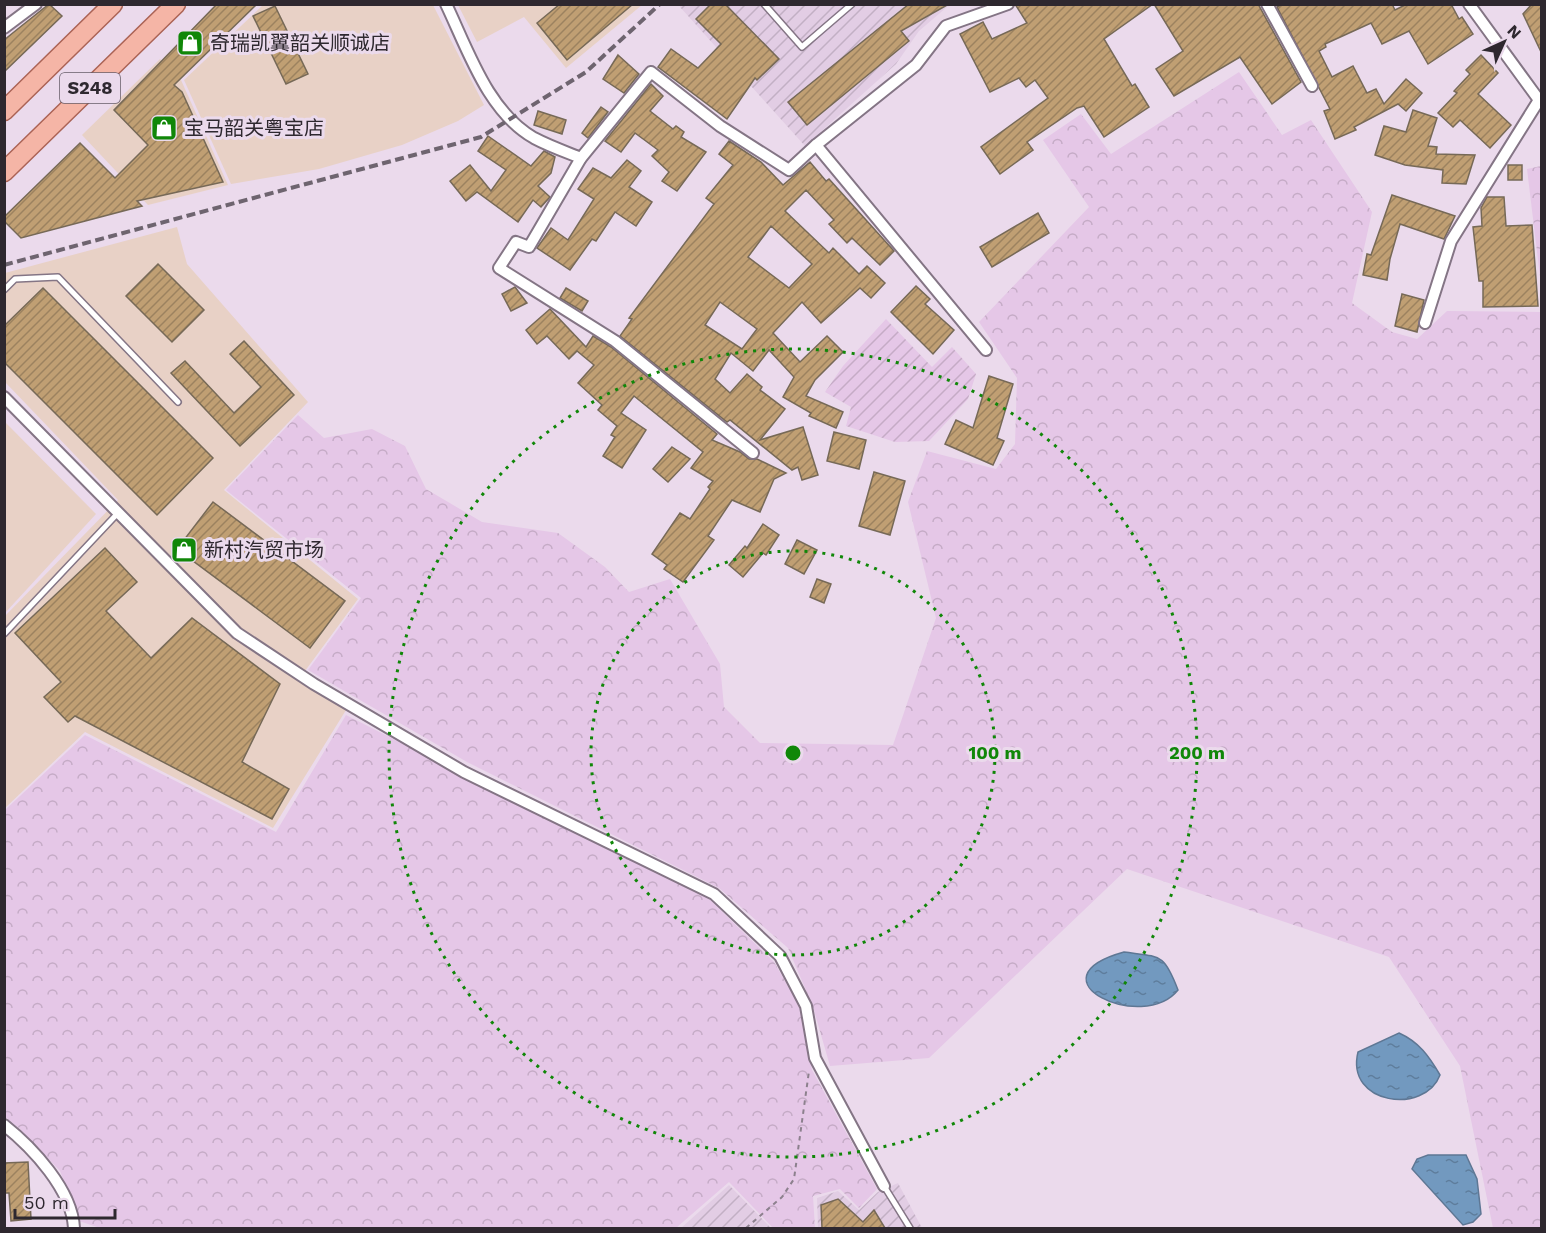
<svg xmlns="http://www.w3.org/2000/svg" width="1546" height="1233" font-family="'Work Sans','Noto Sans SC',sans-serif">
<defs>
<pattern id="industrial-furrows" width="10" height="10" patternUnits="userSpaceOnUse" patternTransform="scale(1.5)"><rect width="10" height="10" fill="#e2cde4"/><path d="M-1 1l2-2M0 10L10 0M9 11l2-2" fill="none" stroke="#c2b0c4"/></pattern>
<pattern id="forest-crowns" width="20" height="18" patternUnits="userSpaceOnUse" patternTransform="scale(1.5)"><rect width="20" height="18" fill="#e5c7e7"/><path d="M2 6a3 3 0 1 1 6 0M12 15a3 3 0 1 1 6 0" fill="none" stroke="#c5abc6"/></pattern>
<pattern id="garden-furrows" width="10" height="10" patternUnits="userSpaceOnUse" patternTransform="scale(1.5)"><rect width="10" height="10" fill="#e5c7e7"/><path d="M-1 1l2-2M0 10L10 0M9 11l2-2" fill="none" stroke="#c5abc6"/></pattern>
<pattern id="water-ripples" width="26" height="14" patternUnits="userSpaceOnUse" patternTransform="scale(1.5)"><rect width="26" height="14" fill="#7299bf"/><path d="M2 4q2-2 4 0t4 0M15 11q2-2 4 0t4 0" fill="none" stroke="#5e7d9c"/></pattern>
<pattern id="building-hatch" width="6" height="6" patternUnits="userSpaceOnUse" patternTransform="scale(1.5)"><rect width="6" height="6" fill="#c09f73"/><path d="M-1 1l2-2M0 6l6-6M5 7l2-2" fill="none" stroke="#9c825f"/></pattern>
</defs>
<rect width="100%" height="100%" fill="#ebdaec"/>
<!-- commercial -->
<g fill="#e8d1c6">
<path d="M263,5H433L484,105L458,121L402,145L319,169L231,184L184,80Z"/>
<path d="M458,5H642L566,68L524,17L477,42Z"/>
<path d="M160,59L181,80L228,185L148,205L82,135Z"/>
<path d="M177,227L187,264L308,402L224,490L358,599L305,671L351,702L273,828L85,732L5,808L4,617L118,500L5,382V273Z"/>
<path d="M4,421L96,514L5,613H4Z"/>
</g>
<!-- industrial -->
<g fill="url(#industrial-furrows)">
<path d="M681,4L953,5L947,7L919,31L896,64L805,146L680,7Z"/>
<path d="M898,1183L922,1228H818L817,1198L838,1191L859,1210L878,1192Z"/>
<path d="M729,1185L771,1228H681Z"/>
</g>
<!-- forest -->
<g fill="url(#forest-crowns)">
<path d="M1239,72L1282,135L1311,120L1372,212L1352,303L1392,332L1417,339L1447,311L1541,312V1228H1493L1460,1066L1389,957L1127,869L929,1058L830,1066L813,1007L788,948L719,888L467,762L308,670L361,598L226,490L298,415L324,438L372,429L405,446L426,489L482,522L558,533L605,567L629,592L670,579L720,664L724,707L760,743L893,745L936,618L908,502L927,451L996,469L1015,444L1017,378L979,322L1089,207L1043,140L1081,114L1111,154Z"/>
<path d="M1541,166H1542L1541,285L1527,169Z"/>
<path d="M346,715L709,899L774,962L802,1010L812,1070L877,1189L859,1208L840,1189L813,1196L815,1228H773L729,1182L676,1228H100L79,1221L60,1171L19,1128L5,1117L4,811L85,735L276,832Z"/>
</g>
<!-- garden -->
<path fill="url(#garden-furrows)" d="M886,319L932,367L952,347L976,374L968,399L929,441L895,442L846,426L851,407L825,392L843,366Z"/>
<!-- water -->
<g fill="url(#water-ripples)" stroke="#5e7794" stroke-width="1.5">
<path d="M1124,952C1161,957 1164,953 1178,990C1143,1034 1027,979 1124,952Z"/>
<path d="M1399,1033C1419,1042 1429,1056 1440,1075C1425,1115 1345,1105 1358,1052Z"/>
<path d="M1428,1155H1466L1477,1179L1481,1214L1473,1222L1463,1225L1412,1169L1417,1159Z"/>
</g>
<!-- building -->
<g fill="url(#building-hatch)" stroke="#766957" stroke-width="1.5" fill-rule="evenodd">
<path d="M49,4L62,16L4,72V40Z"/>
<path d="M217,4H257L174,85L182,92L223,182L137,201L142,206L21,238L4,221V217L80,143L115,178L148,145L114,110Z"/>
<path d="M560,4H633L567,60L537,23Z"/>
<path d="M711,4H725L779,59L757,80L755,78L727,119L658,67L671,49L698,68L721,44L696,19Z"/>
<path d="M909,4H949L901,31L909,41L807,125L788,102Z"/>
<path d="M1015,4H1153L1104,39L1132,86L1135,84L1149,107L1104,137L1084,106L1077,108L1027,142L1033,150L1000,174L981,147L1048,98L1035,80L1026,87L1019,78L990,92L960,34L983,22L992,39L1027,23Z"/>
<path d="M1154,4H1258L1301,82L1272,104L1240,57L1174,96L1156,69L1183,51Z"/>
<path d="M1282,4H1392L1395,10L1407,4H1451L1459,19L1462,17L1473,34L1428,64L1409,31L1382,44L1371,23L1325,44L1326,47L1319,51L1332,77L1353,66L1367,93L1376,89L1384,104L1406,79L1422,93L1406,111L1398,104L1354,127L1356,130L1335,139L1324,111L1330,109L1277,7Z"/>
<path d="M1532,4H1542V54L1523,14Z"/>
<path d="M275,6L308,74L286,84L253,16Z"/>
<path d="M618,55L639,74L624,93L603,79Z"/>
<path d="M1481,55L1498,73L1478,94L1511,125L1490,148L1460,120L1453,127L1438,113L1457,93L1454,91L1470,74L1466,70Z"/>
<path d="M651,84L663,96L650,111L673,129L676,126L684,132L681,137L706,152L677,191L662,181L669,172L652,156L658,150L635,133L621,152L605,141Z"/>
<path d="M601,107L608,112L588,138L582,133Z"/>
<path d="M1413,110L1437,118L1428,146L1437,147L1436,154L1475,155L1466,184L1442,183L1443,170L1405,165L1375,155L1384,126L1406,132Z"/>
<path d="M538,111L566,120L562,134L534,125Z"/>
<path d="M488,136L531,166L544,151L555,157L551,173L538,186L550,197L541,207L533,200L518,222L477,192L466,201L450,181L470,165L491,191L506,170L478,151Z"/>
<path d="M729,141L761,162L783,185L810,162L826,181L829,179L894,251L880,265L852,238L847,243L829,224L834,220L806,190L785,211L829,253L833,248L859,274L867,266L885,283L871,298L860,288L821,323L802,302L773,333L800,362L827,336L843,352L815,380L806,396L843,412L836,428L809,416L811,413L783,397L794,377L769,350L753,371L731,353L715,379L730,393L747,374L762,387L760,390L785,409L760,440L803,427L818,475L802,480L798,467L792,470L730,420L727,422L620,336L632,319L629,318L714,204L706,198L733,165L719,154ZM771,226L812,264L789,288L748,257ZM720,302L757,329L742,349L705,325Z"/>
<path d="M627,160L641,171L629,187L652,202L636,226L615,212L596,241L592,239L570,270L537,248L551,228L568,240L594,199L578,189L593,168L611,178Z"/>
<rect x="1508" y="165" width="14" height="15"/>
<path d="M1392,195L1455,216L1444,239L1400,224L1390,259L1387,280L1363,275L1367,254L1371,255Z"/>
<path d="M1487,197H1504L1506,226L1532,225L1538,306L1483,307V281H1479L1473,227L1482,226L1481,208Z"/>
<path d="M1038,213L1049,233L992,267L980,247Z"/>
<path d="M158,264L204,310L172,342L126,296Z"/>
<path d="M916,286L930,299L925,304L954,330L933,354L891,312Z"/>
<path d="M515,287L527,303L511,311L502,294Z"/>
<path d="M43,288L213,458L157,515L4,362V326Z"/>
<path d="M566,288L588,301L582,311L560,298Z"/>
<path d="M1402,294L1424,300L1417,332L1395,326Z"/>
<path d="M550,309L586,347L593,336L611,347L717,434L712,440L740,452L749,459H757L786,473L774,479L760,512L732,500L708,536L714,540L683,582L664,569L667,565L652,554L680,513L690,519L710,489L708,487L713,481L691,468L703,452L634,396L621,413L646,430L622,468L603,456L615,437L611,435L617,426L598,410L602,405L578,383L594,365L577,351L569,359L547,336L537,344L526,330Z"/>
<path d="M244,341L294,395L240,446L171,373L185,361L234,413L261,387L230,354Z"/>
<path d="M989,376L1013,384L997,438L1004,441L993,465L945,444L956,420L973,428Z"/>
<path d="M834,432L866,440L859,469L827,461Z"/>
<path d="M672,447L690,459L668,482L653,469Z"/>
<path d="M874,472L905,481L890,535L859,526Z"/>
<path d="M213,502L345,601L310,648L177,549Z"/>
<path d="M763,524L779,535L766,555L763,553L743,577L729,565L745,546L747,548Z"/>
<path d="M797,540L817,550L804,574L785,564Z"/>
<path d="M105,548L137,582L106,611L151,658L192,618L280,684L242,762L289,789L272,819L75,716L68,722L44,697L61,682L15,633Z"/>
<path d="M817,579L831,584L824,603L810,597Z"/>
<path d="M28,1162L31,1219L11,1221L9,1193H5L4,1163Z"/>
<path d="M838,1199L863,1222L874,1210L885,1228H822L821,1205Z"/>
</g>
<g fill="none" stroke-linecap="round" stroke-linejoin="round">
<defs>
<g id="service">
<path d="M764,4L802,47L852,4"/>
<path d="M4,290L15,279L58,277L178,402"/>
<path d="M4,634L118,513"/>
<path d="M884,1186L910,1228"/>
</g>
<g id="minor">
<path d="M446,4C468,50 488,112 534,138C549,146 566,152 581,158"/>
<path d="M1267,4L1312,86"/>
<path d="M4,28L36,4"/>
<path d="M1425,323L1451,241L1539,100L1469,4"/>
<path d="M986,350L816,145L916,65L946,26L1008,4"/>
<path d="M4,397L237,633L314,684L464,772L714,894L780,956L806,1006L815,1058L884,1186"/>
<path d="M753,453L615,341L499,268L516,242L529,247L581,158L651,72L720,126L789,170L816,145"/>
<path d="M4,1125C33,1148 72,1190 74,1228"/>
</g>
<g id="primary">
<path d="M4,111L113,4"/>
<path d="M4,172L176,4"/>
</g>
</defs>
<!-- service casing -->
<use href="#service" stroke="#847585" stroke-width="8"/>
<!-- minor casing -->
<use href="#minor" stroke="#847585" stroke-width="14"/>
<!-- primary casing -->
<use href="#primary" stroke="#ab6355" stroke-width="21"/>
<!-- path -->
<path stroke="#8c808d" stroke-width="2" stroke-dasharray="4.5 4.5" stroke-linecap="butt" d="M746,1228L782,1197L794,1179L809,1071"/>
<!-- service -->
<use href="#service" stroke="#fff" stroke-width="5"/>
<!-- minor -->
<use href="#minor" stroke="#fff" stroke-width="10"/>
<!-- primary -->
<use href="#primary" stroke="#f5b5a6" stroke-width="18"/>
<!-- rail -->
<path stroke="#6e646f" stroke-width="4" stroke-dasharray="9 4.5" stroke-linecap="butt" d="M4,265L481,137L586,72L660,4"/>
</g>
<!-- distance rings -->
<g fill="none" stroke="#108708" stroke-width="3" stroke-dasharray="3 6">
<circle cx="793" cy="753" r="202"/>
<circle cx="793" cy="753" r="404"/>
</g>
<!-- icons -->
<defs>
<symbol id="shop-square" viewBox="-11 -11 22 22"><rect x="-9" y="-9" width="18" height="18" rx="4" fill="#108708" stroke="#ebdaec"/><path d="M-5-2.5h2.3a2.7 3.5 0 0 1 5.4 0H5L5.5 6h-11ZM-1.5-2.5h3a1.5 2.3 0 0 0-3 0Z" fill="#fff"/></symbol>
</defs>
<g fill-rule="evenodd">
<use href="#shop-square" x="175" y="28" width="30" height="30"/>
<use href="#shop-square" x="149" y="113" width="30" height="30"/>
<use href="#shop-square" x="169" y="535" width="30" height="30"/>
</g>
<g text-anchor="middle" stroke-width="6" stroke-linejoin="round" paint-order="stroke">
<!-- shield labels -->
<rect fill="#ebdaec" stroke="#675d68" stroke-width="1.5" x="60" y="73" width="60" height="30" rx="4.5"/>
<g font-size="18" font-weight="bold" fill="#2e282f">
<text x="90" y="94">S248</text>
</g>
<!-- poi labels -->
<g font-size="20" fill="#2e282f" stroke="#ebdaec" text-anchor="start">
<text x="210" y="50">奇瑞凯翼韶关顺诚店</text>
<text x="184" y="135">宝马韶关粤宝店</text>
<text x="204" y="557">新村汽贸市场</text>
</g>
</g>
<circle cx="793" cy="753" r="9" fill="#108708" stroke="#ebdaec" stroke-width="3"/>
<g font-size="18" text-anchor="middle" font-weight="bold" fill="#108708" stroke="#ebdaec" stroke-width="6" stroke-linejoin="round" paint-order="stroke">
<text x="995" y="759">100 m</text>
<text x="1197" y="759">200 m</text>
</g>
<!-- border -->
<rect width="1546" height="1233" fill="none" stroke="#2e282f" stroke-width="12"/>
<!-- north arrow -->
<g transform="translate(1504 42) rotate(45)" stroke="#ebdaec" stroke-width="4.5" paint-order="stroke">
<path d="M0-4.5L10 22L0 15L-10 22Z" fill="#2e282f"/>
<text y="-9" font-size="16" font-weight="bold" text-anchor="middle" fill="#2e282f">N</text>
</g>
<!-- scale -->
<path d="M15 1209v9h100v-9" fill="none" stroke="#2e282f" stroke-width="3"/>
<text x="24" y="1209" font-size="18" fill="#2e282f" stroke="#ebdaec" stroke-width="4.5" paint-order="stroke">50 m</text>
</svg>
